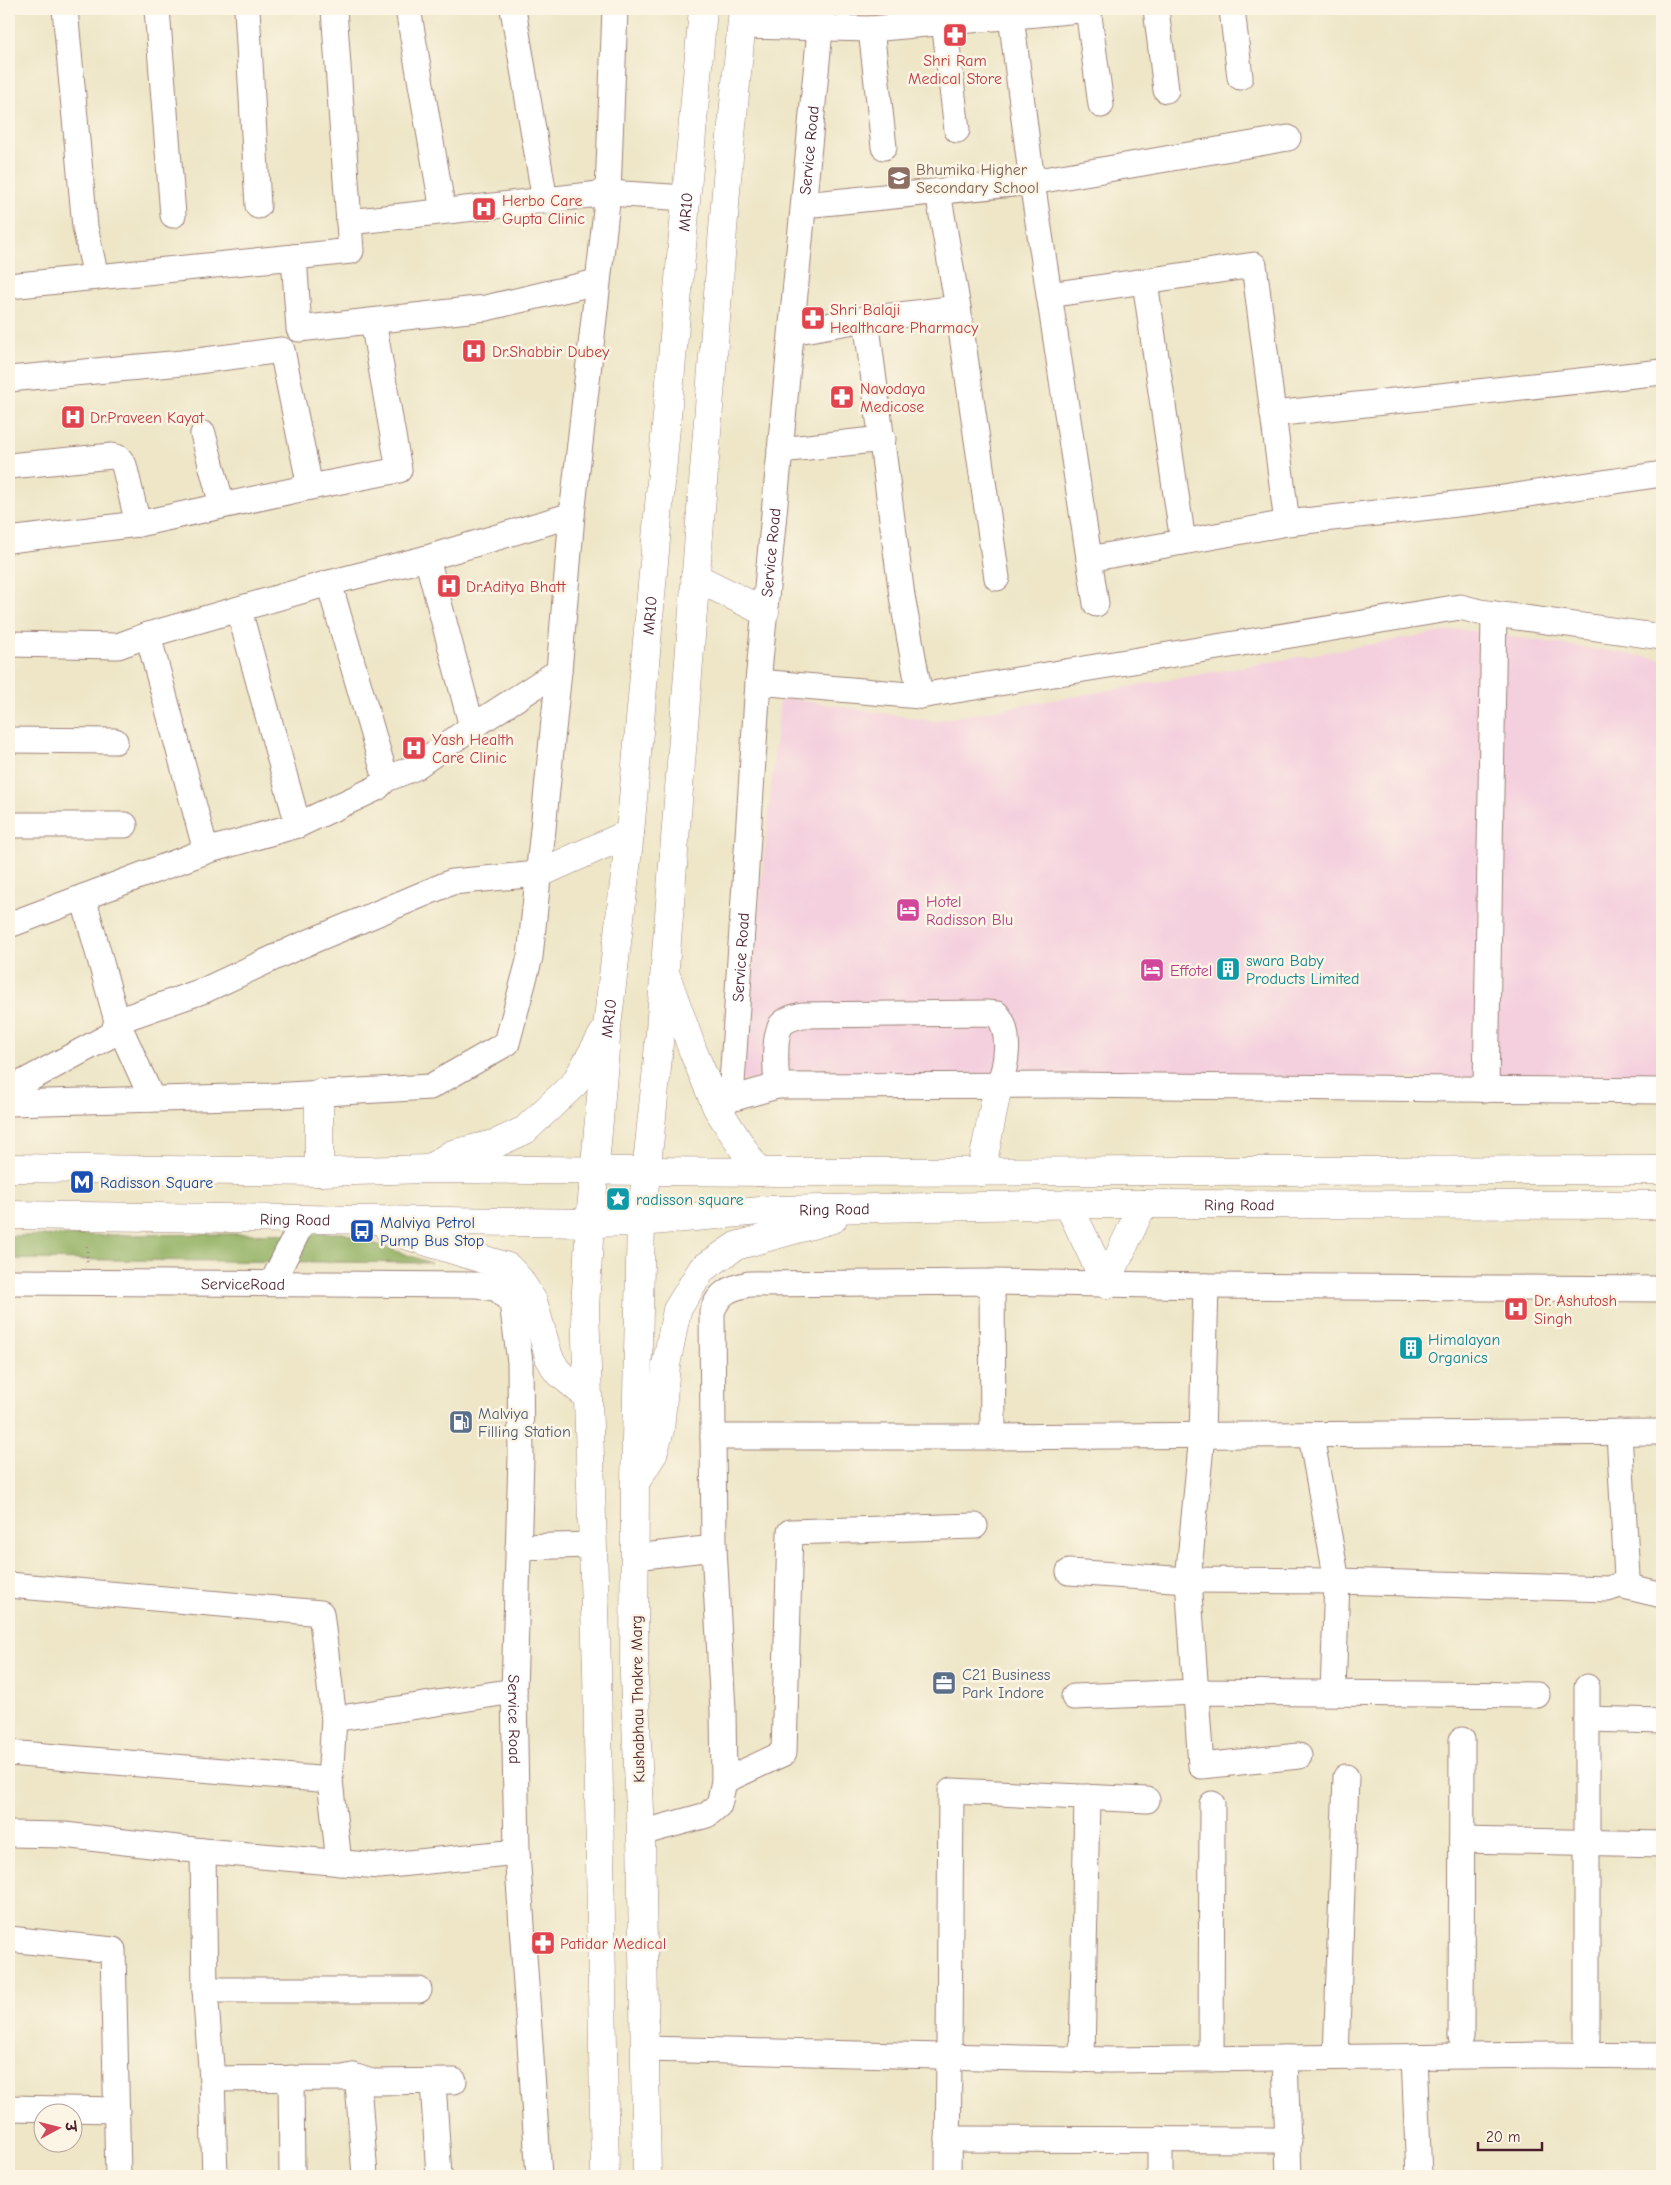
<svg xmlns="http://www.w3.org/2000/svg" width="1671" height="2185" font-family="'Comic Neue','Playpen Sans Deva',sans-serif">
<rect width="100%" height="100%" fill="#fcf5e5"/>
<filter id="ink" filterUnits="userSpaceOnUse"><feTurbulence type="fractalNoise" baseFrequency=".02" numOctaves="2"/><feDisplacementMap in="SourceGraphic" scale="10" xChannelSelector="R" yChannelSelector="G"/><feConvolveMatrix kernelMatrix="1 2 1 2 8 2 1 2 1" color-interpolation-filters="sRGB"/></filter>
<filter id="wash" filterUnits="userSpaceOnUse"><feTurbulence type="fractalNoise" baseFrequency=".0096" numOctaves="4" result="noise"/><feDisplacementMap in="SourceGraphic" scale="20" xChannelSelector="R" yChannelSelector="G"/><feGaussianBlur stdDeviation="1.12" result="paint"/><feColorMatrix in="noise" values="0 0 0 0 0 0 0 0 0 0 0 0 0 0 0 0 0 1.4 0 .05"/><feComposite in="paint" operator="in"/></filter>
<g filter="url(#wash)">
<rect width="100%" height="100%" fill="#eee6c7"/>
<!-- built -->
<path fill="#f4cfde" d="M1459,629L1662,659V1078H1204L742,1081L780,697L933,721Z"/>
<!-- forest -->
<path fill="#96b467" stroke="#706a49" d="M343,1233L431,1263L9,1259V1236Z"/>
</g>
<g filter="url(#ink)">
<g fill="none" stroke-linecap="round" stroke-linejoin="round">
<defs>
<g id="minor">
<path d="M65,9L85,227L96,277"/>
<path d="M157,9L173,215"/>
<path d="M247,9L258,206"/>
<path d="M408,9L443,211"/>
<path d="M513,9L545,201"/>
<path d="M1088,9L1101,105"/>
<path d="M1156,9L1166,90"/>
<path d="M1232,9L1240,77"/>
<path d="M1011,16L1032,182L1096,604"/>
<path d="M944,21L957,130"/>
<path d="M741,26L871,29L1091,9"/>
<path d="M871,29L884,147"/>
<path d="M938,192L958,308L997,578"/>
<path d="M804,205L1032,182L1288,138"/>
<path d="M349,222L608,193L686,198"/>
<path d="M294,257L351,251L334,9"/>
<path d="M1145,282L1183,542"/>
<path d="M9,286L294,257L299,329L486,308L597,282"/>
<path d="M1049,295L1254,265L1287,523"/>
<path d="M866,319L902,596L920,696"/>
<path d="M792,332L866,319L958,308"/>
<path d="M9,379L182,363L282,350L310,487"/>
<path d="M1273,414L1662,372"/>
<path d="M203,434L222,505"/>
<path d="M780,450L883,439"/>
<path d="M9,466L112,456L119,458L124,465L138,524"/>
<path d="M9,540L138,524L310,487L399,470L373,321"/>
<path d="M427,558L472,727"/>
<path d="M1089,559L1287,523L1483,501L1662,474"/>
<path d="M329,583L386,779"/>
<path d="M239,610L298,825"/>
<path d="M148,635L206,851"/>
<path d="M9,644L118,646L148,635L329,583L427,558L572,515"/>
<path d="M758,682L920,696L1460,607L1480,612L1662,637"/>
<path d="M9,740L115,741"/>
<path d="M9,825H125"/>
<path d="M83,897L117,1021L152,1099"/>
<path d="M9,925L206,851L298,825L377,788L386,779L414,768L472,727L559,671"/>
<path d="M777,1086C776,1071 773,1038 781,1025C787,1018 795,1017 803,1015L986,1013L997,1014C1012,1032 1007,1066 998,1086"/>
<path d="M9,1090L113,1034L117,1021L205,990L295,948L452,882L538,874"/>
<path d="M1486,1090L1494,614"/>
<path id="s1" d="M731,1099L758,682L822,9"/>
<path d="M9,1103L271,1096L430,1087L507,1043L530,957L559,671L572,515L608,193L615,9"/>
<path d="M719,1106L731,1099L777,1086L1065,1085L1662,1091"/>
<path id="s2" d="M9,1282L477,1285L498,1289L512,1303L520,1362L521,1457L514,1691L517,1852L539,2176"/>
<path d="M992,1282L993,1437L1662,1432"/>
<path d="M272,1283L304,1219"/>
<path d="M1206,1286L1202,1435L1188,1580L1201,1766L1299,1756"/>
<path d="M1311,1436L1337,1581L1333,1692"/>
<path d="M713,1437H993"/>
<path d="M518,1547L592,1545"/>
<path d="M635,1557L714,1548"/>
<path d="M1069,1572L1188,1580L1337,1581L1608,1589L1620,1585L1627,1577L1619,1432"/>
<path d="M9,1585L321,1613L334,1719L330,1780L9,1753"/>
<path d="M1620,1585L1662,1595"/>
<path d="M1587,1687V2039"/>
<path d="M1074,1697L1196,1692L1537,1695"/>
<path d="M334,1719L514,1691"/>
<path d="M1587,1719L1662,1721"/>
<path d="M330,1780L339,1863"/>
<path d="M724,1781L784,1753L790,1532L975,1526"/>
<path d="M641,1833L707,1815L719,1805L724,1781L723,1711L714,1548L712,1312C719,1292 730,1288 749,1284L992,1282L1206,1286L1662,1289"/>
<path d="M9,1834L64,1835L203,1851L379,1866L517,1852"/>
<path d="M1462,1840L1662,1844"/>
<path d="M203,1851L205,1990L212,2079L215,2176"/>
<path d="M9,1939L113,1950L118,2176"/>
<path d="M205,1990H419"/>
<path d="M1461,2037L1462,1740"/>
<path d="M645,2049L1110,2060L1549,2055L1662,2056"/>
<path d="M1414,2056L1419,2176"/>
<path d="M1336,2057L1346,1777"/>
<path d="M1285,2058L1289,2176"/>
<path d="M1211,2059L1212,1804"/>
<path d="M1082,2060L1087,1797"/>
<path d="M353,2076L372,2082L454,2081"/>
<path d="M291,2078L292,2176"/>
<path d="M212,2079L343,2078L353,2076L358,2083L365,2176"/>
<path d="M433,2082L439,2176"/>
<path d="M9,2108L117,2110"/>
<path d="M948,2139L1289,2140"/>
<path d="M948,2176L951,1791L1147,1800"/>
<path d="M1160,2176V2139"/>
</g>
<g id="major">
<path d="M695,577L765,612"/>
<path d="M538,874L630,833"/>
<path d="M667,978L693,1051L717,1108L758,1172"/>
<path d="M432,1167L452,1154L497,1143L525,1130L575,1083L603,1034"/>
<path d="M9,1168L319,1172L428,1169L782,1172L1662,1170"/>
<path d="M319,1172V1093"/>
<path d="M981,1172L998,1086"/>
<path d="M1068,1204L1106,1284"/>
<path id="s3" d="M9,1215L590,1223L641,1222L772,1210L1088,1204L1662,1205"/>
<path d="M389,1230L508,1267L519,1279L533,1301L549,1357L557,1371L587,1396"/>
<path d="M1106,1284L1143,1204"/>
<path d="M637,1480L653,1454L660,1430L666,1365L677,1310L702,1269L736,1246L833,1219"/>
<path id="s4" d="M605,2176L597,1669L585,1308L590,1223L607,1027L630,833L703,9"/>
<path d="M647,2176L641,1833L634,1676L635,1483L641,1222L657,1068L727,179L743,9"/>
</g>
</defs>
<!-- minor casing -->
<use href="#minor" stroke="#9c8279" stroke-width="27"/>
<!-- major casing -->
<use href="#major" stroke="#9c8279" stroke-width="29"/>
<!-- path -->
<path stroke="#9c8279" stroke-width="3" stroke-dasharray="1 4" stroke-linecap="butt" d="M87,1246V1262"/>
<!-- minor -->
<use href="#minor" stroke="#fff" stroke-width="25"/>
<!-- major -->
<use href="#major" stroke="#fff" stroke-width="28"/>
</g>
</g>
<!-- icons -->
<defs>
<symbol id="pharmacy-square" viewBox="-11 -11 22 22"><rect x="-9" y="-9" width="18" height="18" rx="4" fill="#e0444e" stroke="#fcf5e5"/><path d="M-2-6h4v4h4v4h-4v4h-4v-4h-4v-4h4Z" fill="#fff"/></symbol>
<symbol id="school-square" viewBox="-11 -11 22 22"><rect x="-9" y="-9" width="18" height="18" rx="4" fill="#8d6e63" stroke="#fcf5e5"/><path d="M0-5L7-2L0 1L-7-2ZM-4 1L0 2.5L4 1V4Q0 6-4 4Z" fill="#fff"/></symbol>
<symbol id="hospital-square" viewBox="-11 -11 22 22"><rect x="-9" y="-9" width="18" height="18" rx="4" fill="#e0444e" stroke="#fcf5e5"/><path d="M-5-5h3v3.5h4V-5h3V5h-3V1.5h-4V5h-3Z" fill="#fff"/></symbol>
<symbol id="hotel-square" viewBox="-11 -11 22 22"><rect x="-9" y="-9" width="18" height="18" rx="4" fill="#d1479c" stroke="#fcf5e5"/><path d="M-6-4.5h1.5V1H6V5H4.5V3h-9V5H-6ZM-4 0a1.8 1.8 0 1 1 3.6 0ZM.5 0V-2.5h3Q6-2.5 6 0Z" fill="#fff"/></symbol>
<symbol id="building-square" viewBox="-11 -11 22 22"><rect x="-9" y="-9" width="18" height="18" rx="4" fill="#0f9aa8" stroke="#fcf5e5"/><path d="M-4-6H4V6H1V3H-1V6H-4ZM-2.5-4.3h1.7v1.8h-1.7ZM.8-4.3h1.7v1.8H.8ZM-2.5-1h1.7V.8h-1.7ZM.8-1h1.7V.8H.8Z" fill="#fff"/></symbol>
<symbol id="metro-square" viewBox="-11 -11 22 22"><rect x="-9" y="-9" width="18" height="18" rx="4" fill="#1a4fb4" stroke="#fcf5e5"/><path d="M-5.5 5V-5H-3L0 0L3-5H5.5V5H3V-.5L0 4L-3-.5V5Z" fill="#fff"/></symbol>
<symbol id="sight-square" viewBox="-11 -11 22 22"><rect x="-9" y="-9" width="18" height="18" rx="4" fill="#0f9aa8" stroke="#fcf5e5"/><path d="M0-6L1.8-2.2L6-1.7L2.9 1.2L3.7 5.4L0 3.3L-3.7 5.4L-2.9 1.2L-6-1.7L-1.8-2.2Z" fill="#fff"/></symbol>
<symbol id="bus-square" viewBox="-11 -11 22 22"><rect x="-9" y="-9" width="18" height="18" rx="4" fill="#1a4fb4" stroke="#fcf5e5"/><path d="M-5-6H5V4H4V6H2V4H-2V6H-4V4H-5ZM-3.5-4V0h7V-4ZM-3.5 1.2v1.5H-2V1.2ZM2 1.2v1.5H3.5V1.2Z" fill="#fff"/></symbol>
<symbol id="fuel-square" viewBox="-11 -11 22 22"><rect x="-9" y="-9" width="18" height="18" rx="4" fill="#5c6f8a" stroke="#fcf5e5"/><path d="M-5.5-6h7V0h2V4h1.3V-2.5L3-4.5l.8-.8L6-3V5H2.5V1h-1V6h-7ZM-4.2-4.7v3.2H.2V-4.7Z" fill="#fff"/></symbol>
<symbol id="office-square" viewBox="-11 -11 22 22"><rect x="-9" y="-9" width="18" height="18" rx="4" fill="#5c6f8a" stroke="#fcf5e5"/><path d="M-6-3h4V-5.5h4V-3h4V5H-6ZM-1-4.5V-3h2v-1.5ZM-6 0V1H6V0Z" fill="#fff"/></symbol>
</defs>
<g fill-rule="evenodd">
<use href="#pharmacy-square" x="941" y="21" width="28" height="28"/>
<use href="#school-square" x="885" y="164" width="28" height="28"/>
<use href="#hospital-square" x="470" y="195" width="28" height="28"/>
<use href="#pharmacy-square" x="799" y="304" width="28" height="28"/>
<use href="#hospital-square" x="460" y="337" width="28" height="28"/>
<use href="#pharmacy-square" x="828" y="383" width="28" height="28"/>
<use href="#hospital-square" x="59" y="403" width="28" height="28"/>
<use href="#hospital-square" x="435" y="572" width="28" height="28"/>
<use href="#hospital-square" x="400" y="734" width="28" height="28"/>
<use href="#hotel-square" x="894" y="896" width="28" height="28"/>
<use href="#building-square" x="1214" y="955" width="28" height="28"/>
<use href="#hotel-square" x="1138" y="956" width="28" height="28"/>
<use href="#metro-square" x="68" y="1168" width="28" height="28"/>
<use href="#sight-square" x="604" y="1185" width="28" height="28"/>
<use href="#bus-square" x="348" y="1217" width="28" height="28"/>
<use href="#hospital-square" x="1502" y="1295" width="28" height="28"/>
<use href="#building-square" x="1397" y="1334" width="28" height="28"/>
<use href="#fuel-square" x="447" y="1408" width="28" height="28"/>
<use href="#office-square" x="930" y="1669" width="28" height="28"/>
<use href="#pharmacy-square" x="529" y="1929" width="28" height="28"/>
</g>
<g text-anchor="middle" stroke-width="5" stroke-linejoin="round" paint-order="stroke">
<!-- health labels -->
<g font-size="16" fill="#be3a42" stroke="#fcf5e5" text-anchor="start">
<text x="955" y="66" text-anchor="middle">Shri Ram<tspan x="955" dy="18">Medical Store</tspan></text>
<text x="502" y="206">Herbo Care<tspan x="502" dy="18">Gupta Clinic</tspan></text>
<text x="830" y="315">Shri Balaji<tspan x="830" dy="18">Healthcare Pharmacy</tspan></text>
<text x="492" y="357">Dr.Shabbir Dubey</text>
<text x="860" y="394">Navodaya<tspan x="860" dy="18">Medicose</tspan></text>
<text x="90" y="423">Dr.Praveen Kayat</text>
<text x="466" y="592">Dr.Aditya Bhatt</text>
<text x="432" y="745">Yash Health<tspan x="432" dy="18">Care Clinic</tspan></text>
<text x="1534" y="1306">Dr. Ashutosh<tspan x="1534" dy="18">Singh</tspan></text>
<text x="560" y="1949">Patidar Medical</text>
</g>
<!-- street labels -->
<g font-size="16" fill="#4a1f2b" stroke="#fcf5e5">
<text dy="6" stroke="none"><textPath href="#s1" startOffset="952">Service Road</textPath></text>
<text dy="6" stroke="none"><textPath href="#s4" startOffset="1969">MR10</textPath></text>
<text dy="6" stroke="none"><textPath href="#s1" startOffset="548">Service Road</textPath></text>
<text dy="6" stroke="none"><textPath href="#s4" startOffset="1564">MR10</textPath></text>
<text dy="6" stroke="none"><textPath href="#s1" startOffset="142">Service Road</textPath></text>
<text dy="6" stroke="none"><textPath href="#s4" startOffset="1159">MR10</textPath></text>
<text dy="6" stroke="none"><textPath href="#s3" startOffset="1231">Ring Road</textPath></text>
<text dy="6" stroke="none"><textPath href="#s3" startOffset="826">Ring Road</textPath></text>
<text dy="6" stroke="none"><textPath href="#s3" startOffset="286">Ring Road</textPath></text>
<text dy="6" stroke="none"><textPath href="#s2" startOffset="234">ServiceRoad</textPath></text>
<text transform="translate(637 1699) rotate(-91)" y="6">Kushabhau Thakre Marg</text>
<text dy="6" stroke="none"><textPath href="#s2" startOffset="926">Service Road</textPath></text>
</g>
<!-- education labels -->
<g font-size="16" fill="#785e54" stroke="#fcf5e5" text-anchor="start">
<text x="916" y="175">Bhumika Higher<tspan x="916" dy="18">Secondary School</tspan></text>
</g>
<!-- hotel labels -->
<g font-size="16" fill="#b23c85" stroke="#fcf5e5" text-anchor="start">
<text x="926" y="907">Hotel<tspan x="926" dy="18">Radisson Blu</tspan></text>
<text x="1170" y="976">Effotel</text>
</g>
<!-- culture labels -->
<g font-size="16" fill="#0d838f" stroke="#fcf5e5" text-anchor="start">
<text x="1246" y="966">swara Baby<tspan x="1246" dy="18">Products Limited</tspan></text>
<text x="636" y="1205">radisson square</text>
<text x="1428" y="1345">Himalayan<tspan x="1428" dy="18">Organics</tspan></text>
</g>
<!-- transit labels -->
<g font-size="16" fill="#164399" stroke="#fcf5e5" text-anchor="start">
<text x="100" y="1188">Radisson Square</text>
<text x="380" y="1228">Malviya Petrol<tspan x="380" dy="18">Pump Bus Stop</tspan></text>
</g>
<!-- service labels -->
<g font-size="16" fill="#4e5e75" stroke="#fcf5e5" text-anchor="start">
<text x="478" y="1419">Malviya<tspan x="478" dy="18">Filling Station</tspan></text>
<text x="962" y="1680">C21 Business<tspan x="962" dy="18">Park Indore</tspan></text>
</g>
</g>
<!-- margin -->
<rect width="1671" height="2185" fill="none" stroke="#fcf5e5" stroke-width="30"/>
<!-- north arrow -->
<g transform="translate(58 2128) rotate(83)"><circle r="24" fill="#fcf5e5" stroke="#b59f9b"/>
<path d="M0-4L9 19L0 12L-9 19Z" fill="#d1495b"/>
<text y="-8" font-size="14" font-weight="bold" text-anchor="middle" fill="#4a1f2b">उ</text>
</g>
<!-- scale -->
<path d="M1478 2142v8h64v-8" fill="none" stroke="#4a1f2b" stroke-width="2.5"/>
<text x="1486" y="2142" font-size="15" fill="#4a1f2b" stroke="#fcf5e5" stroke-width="4" paint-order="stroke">20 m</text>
</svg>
